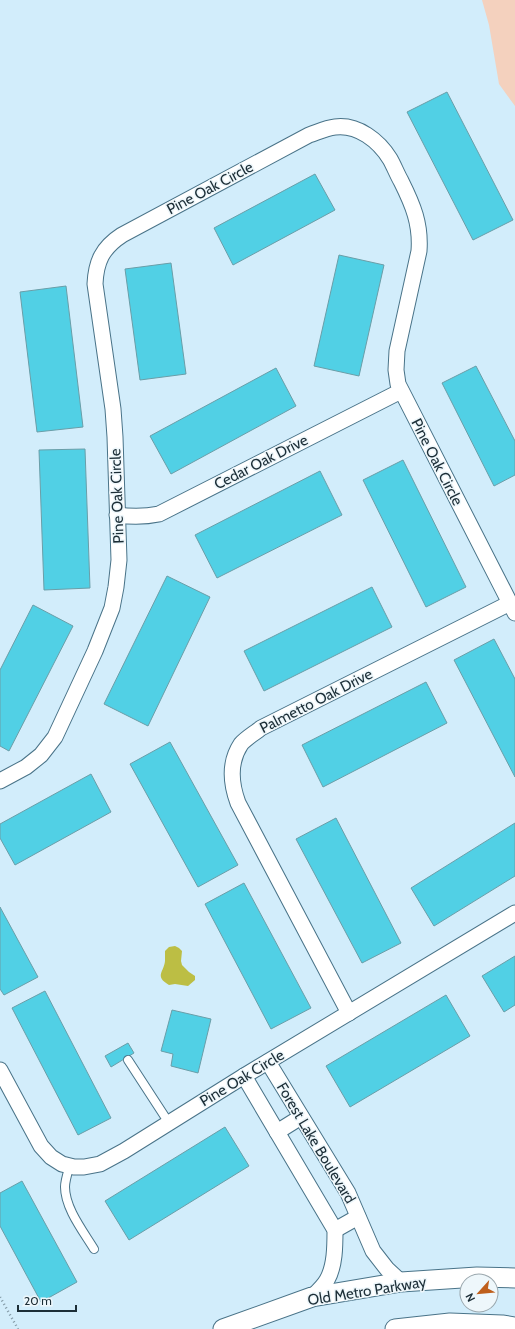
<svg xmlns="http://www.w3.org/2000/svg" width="515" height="1329" font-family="Cabin,sans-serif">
<rect width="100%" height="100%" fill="#d2edfb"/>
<!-- green -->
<path fill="#f4d1be" d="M482,0H515V106L499,84L489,25Z"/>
<!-- water -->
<path fill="#bcbe44" d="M175,946L179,948L182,951L181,961L182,965L189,972L195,976V980L188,986L175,984L169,985C154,976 164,972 165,961C165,958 165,954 165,951L169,947Z"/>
<!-- building -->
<g fill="#51d0e5" stroke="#6a9ea8">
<path d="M447,92L513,220L473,240L407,112Z"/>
<path d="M315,174L335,210L233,265L214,228Z"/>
<path d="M339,255L384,265L359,376L314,366Z"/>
<path d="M171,263L186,374L140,380L125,269Z"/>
<path d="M66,286L83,427L37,432L20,292Z"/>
<path d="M476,366L515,441V475L494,486L442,383Z"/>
<path d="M276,368L296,406L171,474L150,436Z"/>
<path d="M85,449L90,588L44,590L39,450Z"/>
<path d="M403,460L466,587L426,607L363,480Z"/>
<path d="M320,471L342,515L217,578L195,535Z"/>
<path d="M167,576L210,597L148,726L104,704Z"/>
<path d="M372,587L392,627L264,691L244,651Z"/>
<path d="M33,605L73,626L9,751L0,746V670Z"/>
<path d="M494,639L515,679V777L454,660Z"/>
<path d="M426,682L447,723L323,787L302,745Z"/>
<path d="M170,742L238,865L198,887L130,764Z"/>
<path d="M91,774L111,812L15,865L0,838V824Z"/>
<path d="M336,818L401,943L362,963L296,839Z"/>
<path d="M515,823V876L434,926L411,888Z"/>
<path d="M244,883L311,1008L271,1029L205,904Z"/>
<path d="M0,907L38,977L4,995L0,989Z"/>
<path d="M515,956V1005L504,1012L482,976Z"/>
<path d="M45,991L111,1118L78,1135L12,1008Z"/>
<path d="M446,995L470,1036L350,1107L326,1066Z"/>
<path d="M172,1010L211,1019L198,1073L171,1066L173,1054L161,1051Z"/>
<path d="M128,1043L134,1053L111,1067L105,1056Z"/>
<path d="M225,1127L249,1166L129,1240L105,1201Z"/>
<path d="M22,1181L77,1282L41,1302L0,1226V1193Z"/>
</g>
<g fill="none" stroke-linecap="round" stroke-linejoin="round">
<defs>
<g id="service">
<path d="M128,1060L169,1123"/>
<path d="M70,1165C68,1172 65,1180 65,1187C65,1208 83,1231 94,1249"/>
</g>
<g id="minor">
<path d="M117,515C132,517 145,517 159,514L401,391"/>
<path d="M0,781L26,767L41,755L55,737L95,651L112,608L116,587L119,560L115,437L113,409L95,284C96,262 102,248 122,235L309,135C318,132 326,128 335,127C358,124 379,141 390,159C394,166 397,174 401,181C413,205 421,224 419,251L397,351L396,370L398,384L515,613"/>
<path d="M349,1013L238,803C231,784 229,762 241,744C246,738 255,733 261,728L510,603"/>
<path d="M268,1062L348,1193L373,1251L387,1269L401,1282"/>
<path d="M0,1070L41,1146L51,1157L62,1164L74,1167H84L100,1164L124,1151L244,1076L515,913"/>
<path d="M244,1076L335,1230C335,1246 335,1266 327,1280C323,1287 317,1292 312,1297"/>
<path d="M277,1132L301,1117"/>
<path d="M335,1230L358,1217"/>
</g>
<g id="tertiary">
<path d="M223,1329L312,1297L401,1282L477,1277L515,1278"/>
<path d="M395,1329L450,1323L502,1325L515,1327"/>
</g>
</defs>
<!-- service casing -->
<use href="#service" stroke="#497388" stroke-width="10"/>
<!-- minor casing -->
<use href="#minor" stroke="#497388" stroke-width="17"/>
<!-- tertiary casing -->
<use href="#tertiary" stroke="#497388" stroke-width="21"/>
<!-- path -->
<path stroke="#849ba7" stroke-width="2.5" stroke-dasharray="1 3" stroke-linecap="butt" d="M0,1297L18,1329"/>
<!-- service -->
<use href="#service" stroke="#fff" stroke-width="8"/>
<!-- minor -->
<use href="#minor" stroke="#fff" stroke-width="15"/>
<!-- tertiary -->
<use href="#tertiary" stroke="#fff" stroke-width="19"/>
</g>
<g text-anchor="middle" stroke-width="3" stroke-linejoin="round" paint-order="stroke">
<!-- street labels -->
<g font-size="15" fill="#1c2e37" stroke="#eef7fb">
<text transform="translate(210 188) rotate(-28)" y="5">Pine Oak Circle</text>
<text transform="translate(261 462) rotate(-27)" y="5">Cedar Oak Drive</text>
<text transform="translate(437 462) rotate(63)" y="5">Pine Oak Circle</text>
<text transform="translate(117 496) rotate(-92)" y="5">Pine Oak Circle</text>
<text transform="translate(316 701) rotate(-27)" y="5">Palmetto Oak Drive</text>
<text transform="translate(242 1078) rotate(-31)" y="5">Pine Oak Circle</text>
<text transform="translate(316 1143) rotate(59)" y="5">Forest Lake Boulevard</text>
<text transform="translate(367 1291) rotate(-9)" y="5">Old Metro Parkway</text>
</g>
</g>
<!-- north arrow -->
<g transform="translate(479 1293) rotate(243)"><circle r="19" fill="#eef7fb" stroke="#9aa7ad"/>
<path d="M0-3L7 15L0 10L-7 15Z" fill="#bf5f1c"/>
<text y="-6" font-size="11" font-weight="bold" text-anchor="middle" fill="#1c2e37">N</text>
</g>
<!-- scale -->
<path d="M18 1305v6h58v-6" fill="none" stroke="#1c2e37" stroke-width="2"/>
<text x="24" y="1305" font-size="12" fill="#1c2e37" stroke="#eef7fb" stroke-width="3" paint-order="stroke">20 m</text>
</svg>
